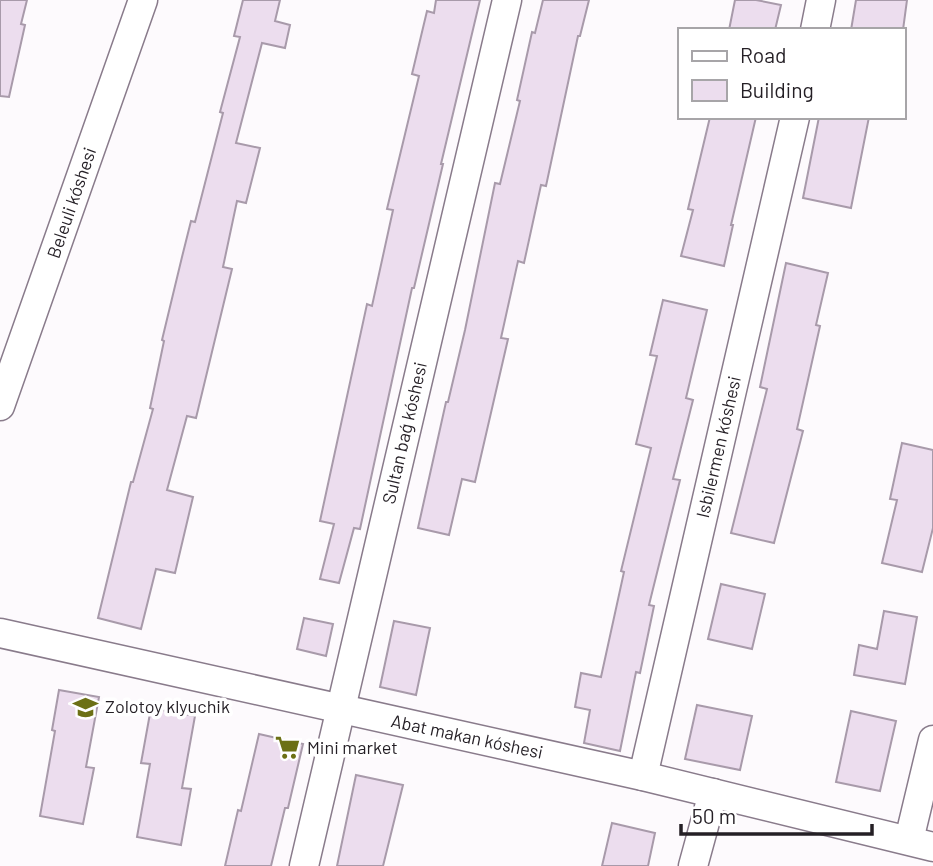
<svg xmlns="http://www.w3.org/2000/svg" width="933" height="866" font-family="Barlow,sans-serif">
<rect width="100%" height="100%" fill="#fdfafd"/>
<!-- building -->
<g fill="#ecddee" stroke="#a89aaa" stroke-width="2">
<path d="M0,0H27L21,24L25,25L9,97L0,96Z"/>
<path d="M243,0H280L275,21L290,25L285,48L262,43L236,143L260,148L246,203L237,201L223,267L232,269L196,418L187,416L167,490L193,497L175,573L156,569L141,629L98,618L131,482H133L153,409L150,408L164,341L162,340L182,257L191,221L195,222L223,113L220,112L240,37L234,36Z"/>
<path d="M436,0H480L441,164H443L414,288H412L360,529L354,528L339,583L320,579L334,524L320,521L367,304L372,306L393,210L387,209L419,76L412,74L427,11L434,13Z"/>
<path d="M543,0H589L580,36H578L546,186L541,185L524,263L518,261L501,338L508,339L475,482L462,479L449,535L418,528L446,402H448L465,330L495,183L500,184L520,101L517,100L532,32L535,33Z"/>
<path d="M735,0H756L781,5L775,30H729Z"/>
<path d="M856,0H907L903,30H851Z"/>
<path d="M710,117H756L731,225H733L724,266L681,256L693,210L688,209Z"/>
<path d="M819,117H869L851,208L803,198Z"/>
<path d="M786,263L828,273L816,325L820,326L797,429L803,431L774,543L731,533L767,389L760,387Z"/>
<path d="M663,300L707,310L686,398L693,400L673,479L680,480L649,605L654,606L640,673L636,672L620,751L584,743L590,710L575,707L581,673L601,677L624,572L621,571L651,448L636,444L657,356L650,355Z"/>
<path d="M902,443L933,450V528L922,572L882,563L897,500L890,499Z"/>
<path d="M721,584L765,594L752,649L708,639Z"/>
<path d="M884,611L917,617L905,684L854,675L859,645L877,649Z"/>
<path d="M304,618L333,624L326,656L297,649Z"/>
<path d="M394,621L430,628L416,695L380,687Z"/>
<path d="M59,690L99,697L86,767L94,768L83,824L40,816L55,731L52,730Z"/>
<path d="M697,705L752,716L740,770L685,759Z"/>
<path d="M151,708L195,716L182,788L191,789L181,845L137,837L150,764L141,763Z"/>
<path d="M851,711L896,721L880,791L836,782Z"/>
<path d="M259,734L303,744L288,808H285L271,866H225L238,810L241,811Z"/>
<path d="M356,775L403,785L383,866H337Z"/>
<path d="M612,823L655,833L648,866H602Z"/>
</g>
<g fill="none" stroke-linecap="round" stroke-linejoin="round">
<defs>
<g id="minor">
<path d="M815,30L821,0"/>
<path d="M0,406L143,0"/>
<path d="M0,633L643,776L933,847"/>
<path d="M643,776L795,117"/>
<path d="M909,840L933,740"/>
<path d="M304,866L507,0"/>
<path d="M693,866L713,793"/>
</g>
</defs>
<!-- minor casing -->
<use href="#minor" stroke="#897b8b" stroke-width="31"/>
<!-- minor -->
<use href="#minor" stroke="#fff" stroke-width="28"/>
</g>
<!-- icons -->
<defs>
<symbol id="school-bare" viewBox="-9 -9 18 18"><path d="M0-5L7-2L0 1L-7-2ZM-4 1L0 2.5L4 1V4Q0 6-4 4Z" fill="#6c7015" stroke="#fff" stroke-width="2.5" paint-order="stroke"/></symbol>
<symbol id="supermarket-bare" viewBox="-9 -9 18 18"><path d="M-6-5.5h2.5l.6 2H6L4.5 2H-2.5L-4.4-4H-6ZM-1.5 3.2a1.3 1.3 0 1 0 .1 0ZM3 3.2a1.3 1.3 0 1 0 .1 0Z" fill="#6c7015" stroke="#fff" stroke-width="2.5" paint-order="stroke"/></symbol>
</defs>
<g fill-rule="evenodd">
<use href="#school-bare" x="68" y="690" width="35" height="35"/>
<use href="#supermarket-bare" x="270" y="730" width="35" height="35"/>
</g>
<g text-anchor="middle" stroke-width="7" stroke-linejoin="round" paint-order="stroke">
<!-- street labels -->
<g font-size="18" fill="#241f25" stroke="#fff">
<text transform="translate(72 203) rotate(-71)" y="6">Beleuli kóshesi</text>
<text transform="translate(405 433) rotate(-77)" y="6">Sultan baǵ kóshesi</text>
<text transform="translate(719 447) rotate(-77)" y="6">Isbilermen kóshesi</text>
<text transform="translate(467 737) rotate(12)" y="6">Abat makan kóshesi</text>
</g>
<!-- poi labels -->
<g font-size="18" fill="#241f25" stroke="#fff" text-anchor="start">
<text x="105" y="713">Zolotoy klyuchik</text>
<text x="307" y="754">Mini market</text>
</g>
</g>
<!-- legend -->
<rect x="678" y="28" width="228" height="91" fill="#ffffff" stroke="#a7a5a8" stroke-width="2"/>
<rect x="692" y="51" width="35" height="10" fill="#ffffff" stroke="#a7a5a8" stroke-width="2"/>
<text x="740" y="63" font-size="21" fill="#241f25">Road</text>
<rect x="692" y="80" width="35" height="21" fill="#ecddee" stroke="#a7a5a8" stroke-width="2"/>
<text x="740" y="98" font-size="21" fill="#241f25">Building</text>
<!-- scale -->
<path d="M681 824v10h191v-10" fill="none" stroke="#241f25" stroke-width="3.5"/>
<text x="692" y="824" font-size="21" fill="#241f25" stroke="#ffffff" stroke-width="5" paint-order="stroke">50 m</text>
</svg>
